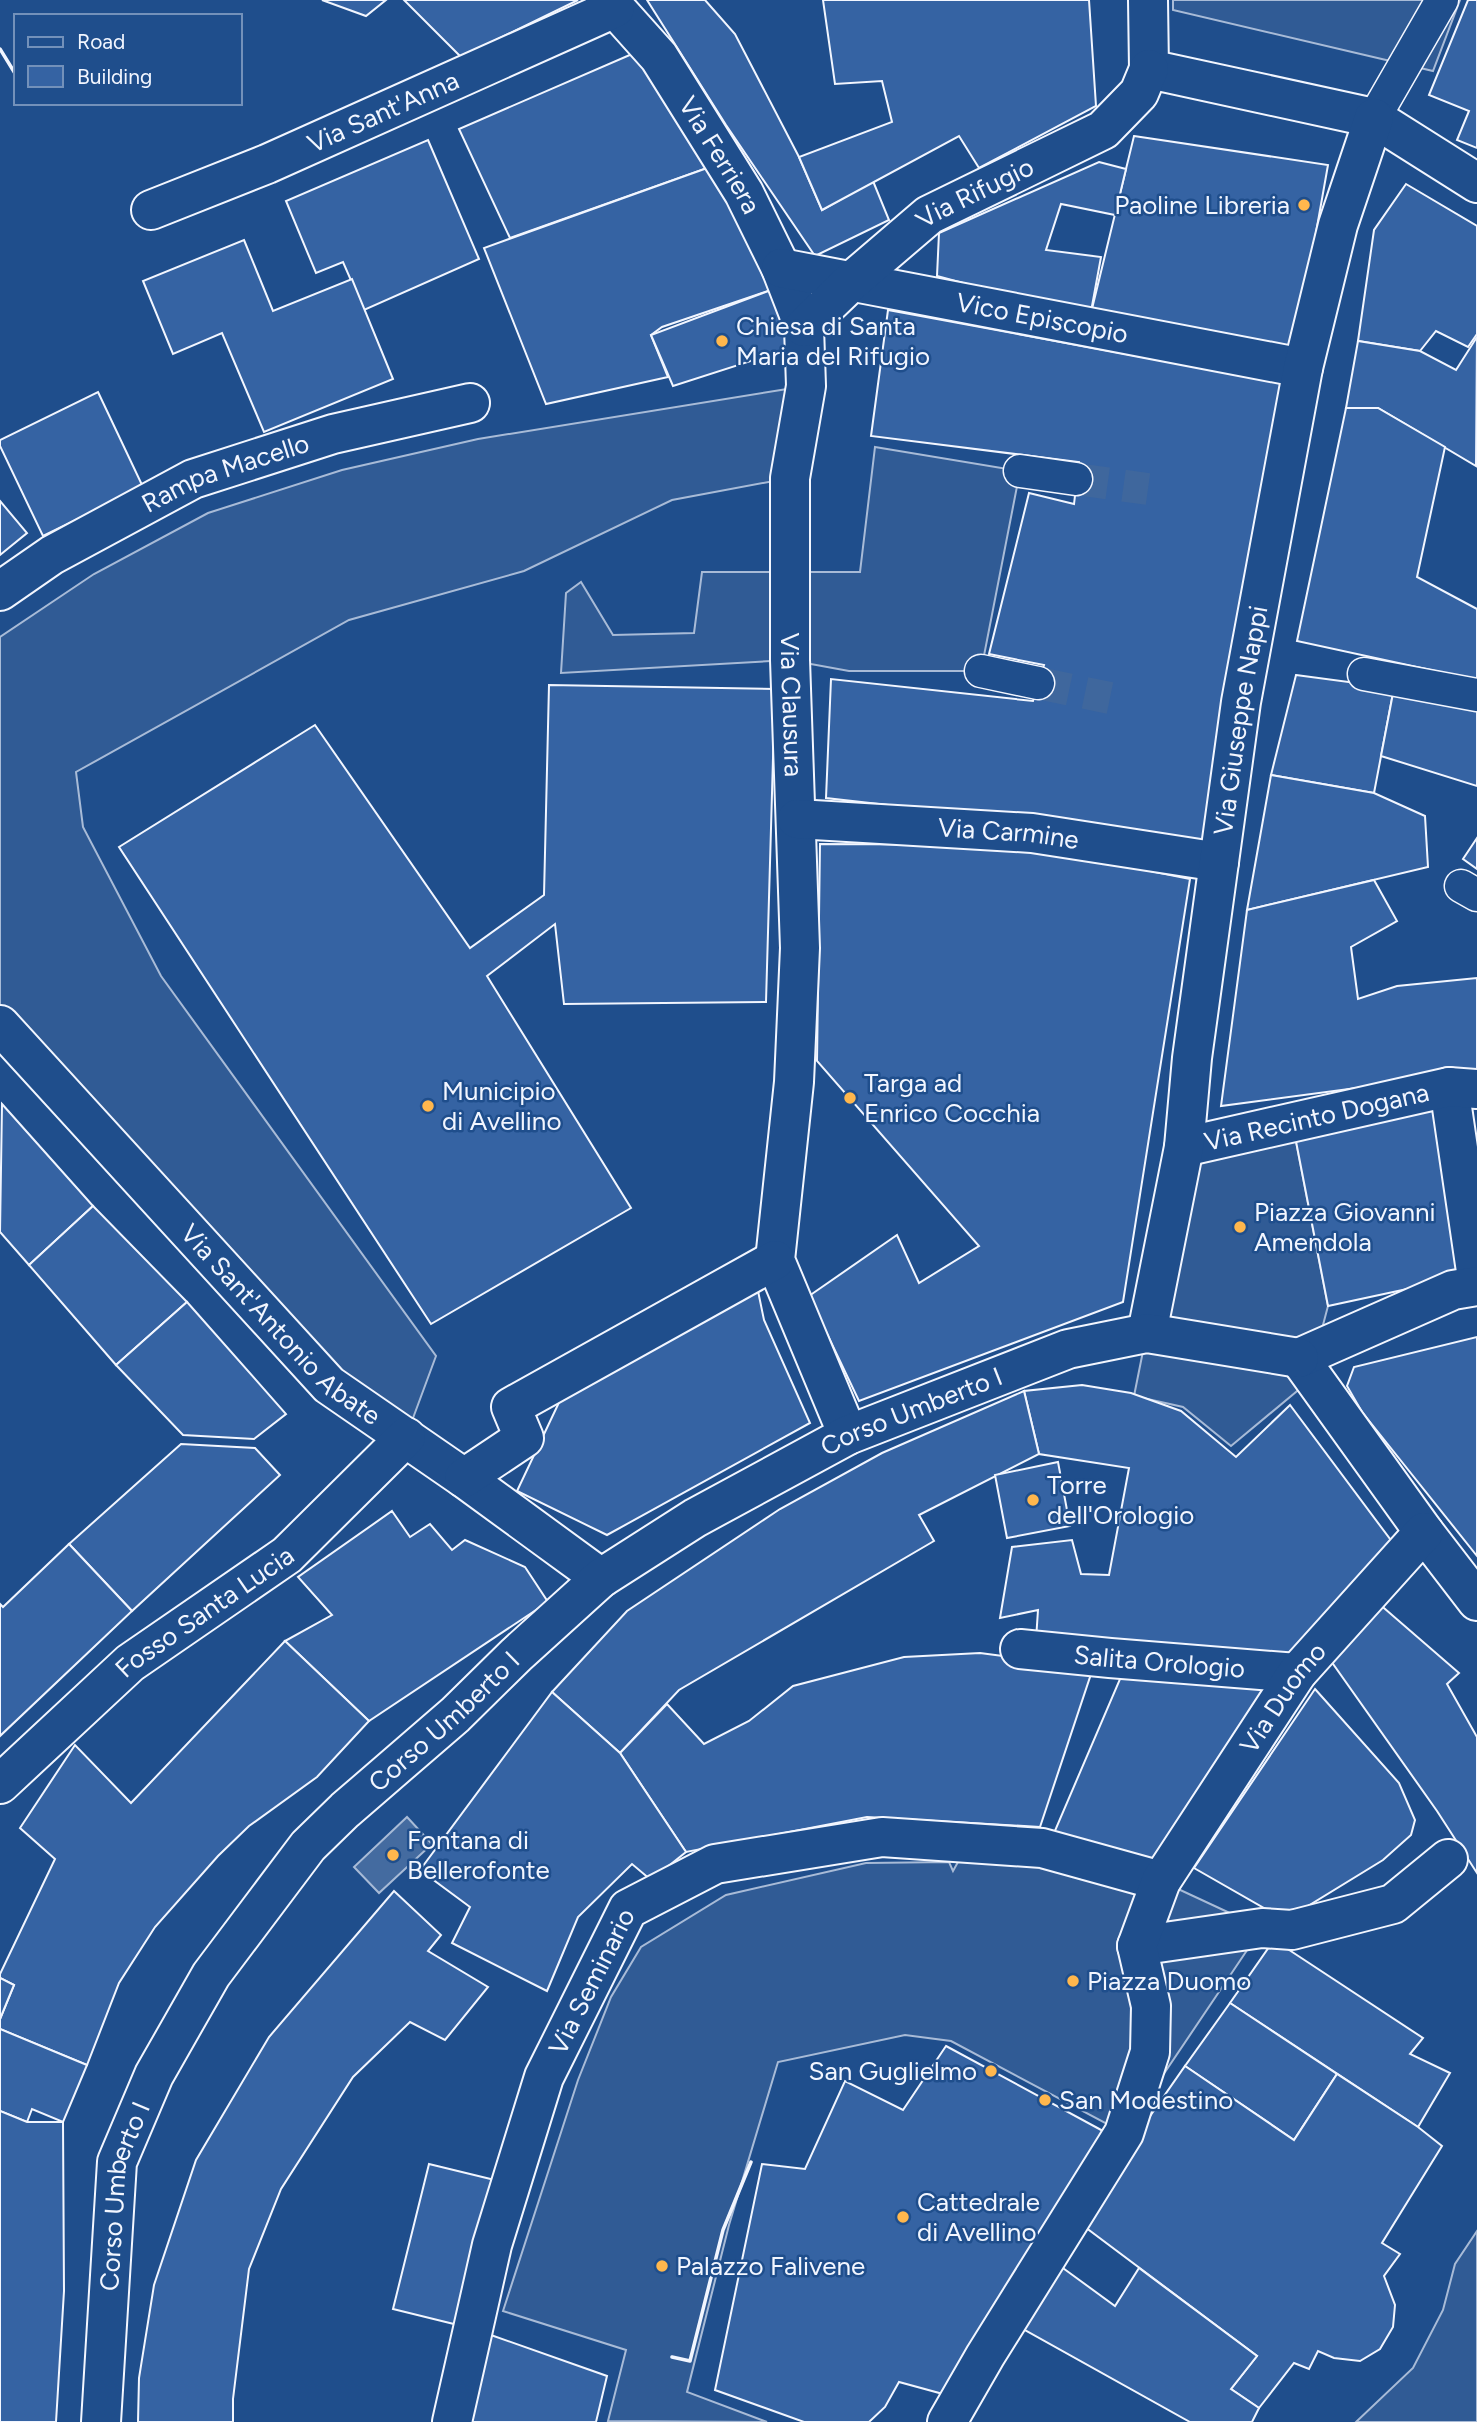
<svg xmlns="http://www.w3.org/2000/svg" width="1477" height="2422" font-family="Figtree,sans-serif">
<rect width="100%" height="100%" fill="#1f4e8c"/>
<!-- built -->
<g fill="#305b95" stroke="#a8bbd7" stroke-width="2">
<path d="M1173,0H1460L1433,71L1173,10Z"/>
<path d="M806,386L790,478L672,500L524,571L349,620L76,772L83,827L161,976L436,1356L406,1437L0,1025V637L94,574L208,513L342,470L478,439Z"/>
<path d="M875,447L1020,471L981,671H849L789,660L561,673L566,593L581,582L613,635L694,633L702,572H860Z"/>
<path d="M1293,1126L1328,1306L1308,1382L1231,1446L1183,1407L1134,1396L1184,1147Z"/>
<path d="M968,1844L1161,1881L1262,1928L1124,2133L951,2041L905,2035L778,2062L729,2225L687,2392L767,2422L608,2421L626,2350L503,2311L578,2080L611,1997L641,1947L726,1895L866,1863L949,1862L953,1871Z"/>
<path d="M1477,2231V2422H1356L1413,2368L1443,2310L1455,2264Z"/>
</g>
<!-- water -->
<path fill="#446ba0" stroke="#a8bbd7" stroke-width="2" d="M407,1817L432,1844L379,1893L354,1867Z"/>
<!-- building -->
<g fill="#3563a3" stroke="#f2f6ff" stroke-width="2">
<path d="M322,0H386L366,16Z"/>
<path d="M404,0H578L461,57Z"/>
<path d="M647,0H705L735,34L799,157L822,210L873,181L889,220L815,256L726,125Z"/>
<path d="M823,0H1089L1096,106L979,168L959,136L822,210L799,157L892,122L882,81L835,84Z"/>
<path d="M1468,0H1477V148L1457,140L1469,111L1429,95Z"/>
<path d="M632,54L674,100L710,167L510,238L459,129Z"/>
<path d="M1134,136L1328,165L1295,351L1090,317Z"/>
<path d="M428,140L479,259L364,310L343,262L316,273L286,201Z"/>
<path d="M1099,162L1126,169L1115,215L1061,204L1046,250L1101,257L1090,317L937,276L939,233Z"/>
<path d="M710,167L771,290L662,327L651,335L668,377L546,404L484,248Z"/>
<path d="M1406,184L1477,226V334L1468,347L1436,331L1420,351L1358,341L1374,230Z"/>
<path d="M244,240L273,311L352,279L393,379L264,432L222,333L173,354L143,281Z"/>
<path d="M771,290L791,348L673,386L651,335Z"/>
<path d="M888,310L1283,383L1204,841L826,798L831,679L1033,701L1044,665L989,654L1029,493L1074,504L1079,462L871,436Z"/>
<path d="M1477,337L1476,466L1378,408H1346L1358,341L1420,351L1456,370Z"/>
<path d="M98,392L143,487L43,536L0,446V440Z"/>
<path d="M1346,408H1378L1445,447L1417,577L1477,609V680L1297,641Z"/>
<path d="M0,501L27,533L0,555Z"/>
<path d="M1296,675L1394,688L1374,793L1271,775Z"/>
<path d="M549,685L775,689L766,1002L564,1004L555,924L487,976L631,1208L431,1324L119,847L315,725L470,948L544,895Z"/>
<path d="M1394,688L1477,704V786L1381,756Z"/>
<path d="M1271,775L1374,793L1425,816L1428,867L1247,910Z"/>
<path d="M1477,838V869L1463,859Z"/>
<path d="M820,844L1021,845L1190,879L1123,1302L859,1401L809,1296L897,1235L919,1283L979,1246L817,1061Z"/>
<path d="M1374,880L1397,921L1351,947L1358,999L1397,986L1477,978V1072L1221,1106L1247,910Z"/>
<path d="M1444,1098L1477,1274L1328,1306L1293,1126Z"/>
<path d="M2,1104L93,1206L29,1265L0,1232Z"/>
<path d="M93,1206L187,1302L116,1365L29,1265Z"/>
<path d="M758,1291L764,1320L810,1423L607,1535L517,1491L563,1394Z"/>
<path d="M187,1302L286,1414L254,1439L183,1435L116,1365Z"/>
<path d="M1477,1337V1556L1362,1412L1347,1386L1354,1367Z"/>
<path d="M1082,1385L1131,1393L1181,1411L1236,1457L1290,1405L1393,1543L1304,1648L1273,1660L1036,1640L1038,1610L1000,1618L1012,1547L1072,1540L1081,1574L1109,1575L1129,1468L1039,1454L1024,1391Z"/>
<path d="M1024,1391L1039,1454L919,1515L934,1541L679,1690L620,1753L552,1692L627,1611L780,1509L882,1453Z"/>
<path d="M181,1444L255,1448L280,1475L132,1611L69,1544Z"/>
<path d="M1058,1462L1070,1526L1007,1538L995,1475Z"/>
<path d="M392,1511L410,1537L430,1524L452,1550L465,1540L525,1567L548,1602L369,1721L285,1641L332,1615L298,1577Z"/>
<path d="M69,1544L132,1611L0,1736V1604L3,1607Z"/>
<path d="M1377,1602L1459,1673L1447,1684L1477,1737V1873L1437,1811L1331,1661Z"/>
<path d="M285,1641L369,1721L317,1777L249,1826L218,1856L155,1927L119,1983L87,2065L0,2029V2019L14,1985L0,1978V1974L55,1859L20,1828L75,1745L131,1803Z"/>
<path d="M980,1653L1093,1668L1040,1827L867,1817L686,1852L620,1753L667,1704L704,1744L749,1721L793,1686L904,1657Z"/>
<path d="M1123,1672L1265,1689L1159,1861L1054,1833Z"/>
<path d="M1315,1689L1399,1783L1415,1820L1411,1835L1383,1860L1285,1920L1194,1868Z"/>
<path d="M552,1692L620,1753L686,1852L651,1880L632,1864L578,1917L547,1991L452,1943L470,1907L420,1870Z"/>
<path d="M394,1891L441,1935L428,1951L488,1987L445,2040L410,2022L353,2077L281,2189L249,2269L233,2399V2422H138L139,2378L154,2285L196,2160L269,2037Z"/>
<path d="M1274,1940L1423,2038L1410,2054L1450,2073L1418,2127L1230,2003Z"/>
<path d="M0,1978L14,1985L0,2019Z"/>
<path d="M1230,2003L1337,2074L1294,2140L1185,2066Z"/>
<path d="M0,2029L87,2065L63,2122L32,2109L27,2122L0,2111Z"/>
<path d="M946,2046L1103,2131L954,2397L899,2382L885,2407L869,2422H804L715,2390L762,2164L805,2169L845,2081L903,2110Z"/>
<path d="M1185,2066L1294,2140L1337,2074L1418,2127L1442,2146L1382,2243L1400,2254L1384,2276L1395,2305L1393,2327L1380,2349L1360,2361L1334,2358L1318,2351L1309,2369L1294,2363L1259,2408L1231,2389L1257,2356L1077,2221Z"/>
<path d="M0,2111L27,2122H63L64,2291L56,2422H0Z"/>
<path d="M429,2164L503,2182L466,2327L393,2309Z"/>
<path d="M1056,2263L1115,2306L1139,2268L1257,2356L1231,2389L1259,2408L1252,2422H1190L1016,2325Z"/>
<path d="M488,2334L607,2376L596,2422H466Z"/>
</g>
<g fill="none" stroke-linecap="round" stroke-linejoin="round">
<!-- pedestrian-tunnel -->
<g stroke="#3f679d" stroke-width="32" stroke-dasharray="32 16" stroke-linecap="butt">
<path d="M1076,479L1148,489"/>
<path d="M1038,683L1110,698"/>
</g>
<defs>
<g id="pedestrian">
<path d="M1374,118L1442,0"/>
<path d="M1020,471L1076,479"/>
<path d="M981,671L1038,683"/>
<path d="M1364,674L1477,695"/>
<path d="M1461,886L1477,895"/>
</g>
<g id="minor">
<path id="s1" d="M608,0L659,57L744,193L781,268L804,327L806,386L790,478V660L800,948L794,1082L775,1260L848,1435"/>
<path d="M1148,0L1149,69L1374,118L1477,183"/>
<path id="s2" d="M151,210L267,164L615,8"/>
<path id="s3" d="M781,268L1303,368"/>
<path id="s4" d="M804,327L853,280L929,215L1103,130L1139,93L1149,69"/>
<path id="s5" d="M0,591L52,555L193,479L333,434L470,403"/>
<path id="s6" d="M797,819L1032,833L1219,862"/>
<path id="s7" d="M0,1025L329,1385L464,1478L601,1578"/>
<path d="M1449,1087L1477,1278"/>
<path id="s8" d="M1184,1147L1449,1087L1477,1089"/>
<path id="s9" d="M1147,1333L1184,1147L1192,1058L1241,702L1277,508L1303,368L1338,225L1374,118"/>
<path d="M1299,1358L1424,1532L1477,1601"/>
<path d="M1299,1358L1453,1290L1477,1286"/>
<path d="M464,1478L524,1438L511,1407L775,1260"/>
<path id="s10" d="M1020,1649L1110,1658L1297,1673"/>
<path id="s11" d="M0,1784L130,1663L287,1555L406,1437"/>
<path d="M1137,1946L1262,1928L1292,1930L1393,1904L1448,1859"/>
<path id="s12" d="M101,2422L117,2162L154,2075L211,1975L308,1846L345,1810L455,1715L516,1655L601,1578L695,1518L848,1435L1068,1349L1147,1333L1299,1358"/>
<path id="s13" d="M452,2422L492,2245L544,2077L628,1909L715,1864L882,1837L1042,1848L1161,1881"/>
<path id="s14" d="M947,2422L985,2356L1124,2133L1150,2052L1151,2006L1137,1946L1161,1881L1297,1673L1424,1532"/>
</g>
</defs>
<!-- pedestrian casing -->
<use href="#pedestrian" stroke="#f2f6ff" stroke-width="35"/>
<!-- minor casing -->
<use href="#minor" stroke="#f2f6ff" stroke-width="42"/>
<!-- pedestrian -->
<use href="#pedestrian" stroke="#1f4e8c" stroke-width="32"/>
<!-- minor -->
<use href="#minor" stroke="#1f4e8c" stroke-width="38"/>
<!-- wall -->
<g stroke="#f2f6ff" stroke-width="3.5">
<path d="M0,49L16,75"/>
<path d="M672,2357L690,2361L723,2230L751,2162"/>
</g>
</g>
<!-- markers -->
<g fill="#ffb74d" stroke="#1f4e8c" stroke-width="2.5">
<circle cx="1304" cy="205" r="7"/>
<circle cx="722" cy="341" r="7"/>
<circle cx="850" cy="1098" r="7"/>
<circle cx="428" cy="1106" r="7"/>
<circle cx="1240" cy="1227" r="7"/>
<circle cx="1033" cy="1500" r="7"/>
<circle cx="393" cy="1855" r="7"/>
<circle cx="1073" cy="1981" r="7"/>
<circle cx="991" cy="2071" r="7"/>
<circle cx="1045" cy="2100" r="7"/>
<circle cx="903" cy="2217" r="7"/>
<circle cx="662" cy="2266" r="7"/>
</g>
<g text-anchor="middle" stroke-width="5" stroke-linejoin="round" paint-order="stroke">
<!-- street labels -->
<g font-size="26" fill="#f2f6ff" stroke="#1f4e8c">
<text dy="9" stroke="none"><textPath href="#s2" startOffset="252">Via Sant'Anna</textPath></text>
<text dy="9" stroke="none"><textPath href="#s1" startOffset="192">Via Ferriera</textPath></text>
<text dy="9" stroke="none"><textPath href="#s4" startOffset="219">Via Rifugio</textPath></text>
<text dy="9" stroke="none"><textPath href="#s3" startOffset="266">Vico Episcopio</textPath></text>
<text dy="9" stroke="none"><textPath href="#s5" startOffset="256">Rampa Macello</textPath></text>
<text dy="9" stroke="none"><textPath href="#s1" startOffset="763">Via Clausura</textPath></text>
<text dy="9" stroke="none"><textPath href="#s9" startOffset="620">Via Giuseppe Nappi</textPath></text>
<text dy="9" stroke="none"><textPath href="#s6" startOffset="212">Via Carmine</textPath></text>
<text dy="9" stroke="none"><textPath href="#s8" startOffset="136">Via Recinto Dogana</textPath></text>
<text dy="9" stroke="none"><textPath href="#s7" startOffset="411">Via Sant'Antonio Abate</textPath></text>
<text dy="9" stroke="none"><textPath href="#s12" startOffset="1382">Corso Umberto I</textPath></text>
<text dy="9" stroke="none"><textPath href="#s11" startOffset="268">Fosso Santa Lucia</textPath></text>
<text dy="9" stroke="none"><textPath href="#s10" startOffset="140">Salita Orologio</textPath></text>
<text dy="9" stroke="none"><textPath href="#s14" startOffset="821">Via Duomo</textPath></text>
<text dy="9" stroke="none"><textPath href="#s12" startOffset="816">Corso Umberto I</textPath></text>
<text dy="9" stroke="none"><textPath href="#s13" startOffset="464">Via Seminario</textPath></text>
<text dy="9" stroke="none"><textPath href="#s12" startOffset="228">Corso Umberto I</textPath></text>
</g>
<!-- poi labels -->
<g font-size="26" fill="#f2f6ff" stroke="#1f4e8c" text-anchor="start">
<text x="1290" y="214" text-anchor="end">Paoline Libreria</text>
<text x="736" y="335">Chiesa di Santa<tspan x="736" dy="30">Maria del Rifugio</tspan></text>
<text x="864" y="1092">Targa ad<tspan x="864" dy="30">Enrico Cocchia</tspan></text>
<text x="442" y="1100">Municipio<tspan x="442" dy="30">di Avellino</tspan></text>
<text x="1254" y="1221">Piazza Giovanni<tspan x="1254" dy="30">Amendola</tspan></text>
<text x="1047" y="1494">Torre<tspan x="1047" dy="30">dell'Orologio</tspan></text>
<text x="407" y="1849">Fontana di<tspan x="407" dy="30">Bellerofonte</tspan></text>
<text x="1087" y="1990">Piazza Duomo</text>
<text x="977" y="2080" text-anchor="end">San Guglielmo</text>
<text x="1059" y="2109">San Modestino</text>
<text x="917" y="2211">Cattedrale<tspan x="917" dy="30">di Avellino</tspan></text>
<text x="676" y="2275">Palazzo Falivene</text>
</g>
</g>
<!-- legend -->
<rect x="14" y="14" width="228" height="91" fill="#1f4e8c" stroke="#7391ba" stroke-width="2"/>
<rect x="28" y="37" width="35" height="10" fill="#1f4e8c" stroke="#7391ba" stroke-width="2"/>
<text x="77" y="49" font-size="21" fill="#f2f6ff">Road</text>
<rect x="28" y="66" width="35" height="21" fill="#3563a3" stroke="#7391ba" stroke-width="2"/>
<text x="77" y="84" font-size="21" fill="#f2f6ff">Building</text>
</svg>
